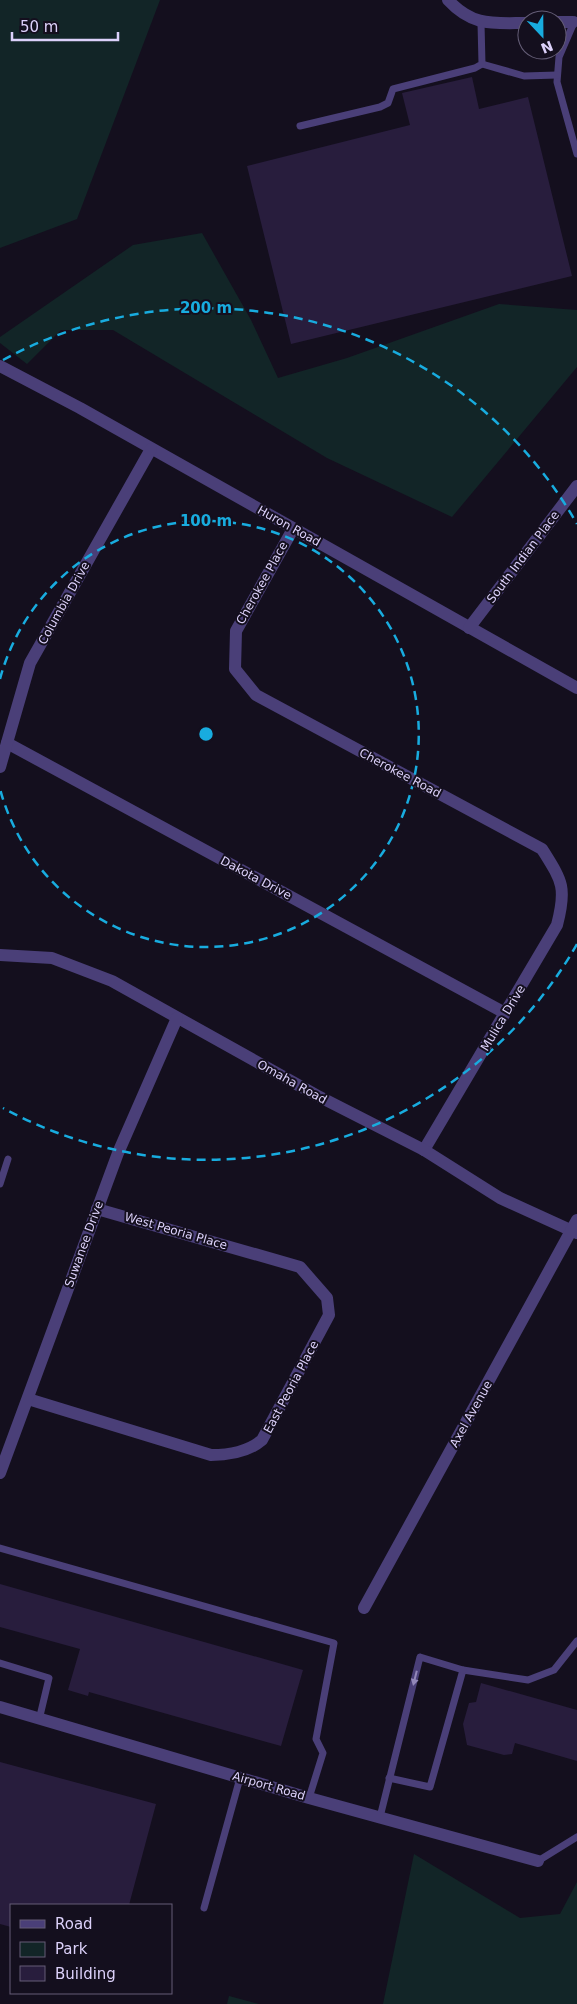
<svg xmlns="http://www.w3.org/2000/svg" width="577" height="2004" font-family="'DejaVu Sans',sans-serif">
<rect width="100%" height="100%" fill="#140f1e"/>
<!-- green -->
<g fill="#122527">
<path d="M0,0H160L77,219L0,248Z"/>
<path d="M202,233L251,320L278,378L347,358L499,304L577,310V367L452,517L327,458L113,330H61L27,364L0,343V337L133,245Z"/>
<path d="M414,1854L520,1918L560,1914L577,1882V2004H383Z"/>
<path d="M229,1996L259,2004H227Z"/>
</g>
<!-- building -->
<g fill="#281d3d">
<path d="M472,77L479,109L528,97L572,276L291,344L247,166L410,125L402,93Z"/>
<path d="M0,1584L303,1670L281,1746L89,1692L88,1696L68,1690L80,1649L0,1627Z"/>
<path d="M481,1683L577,1710V1761L515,1743L512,1754L504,1755L467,1745L463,1724L469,1703L476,1702Z"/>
<path d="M0,1762L156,1804L129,1905H11V1927L0,1924Z"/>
</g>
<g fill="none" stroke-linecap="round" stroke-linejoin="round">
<!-- service -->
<g stroke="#4a3f78" stroke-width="7">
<path d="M575,20L559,57L557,82L577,154"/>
<path d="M482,64L524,76L557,75"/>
<path d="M300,126L380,107L388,103L393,89L475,68L482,64L481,23"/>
<path d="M0,1184L8,1159"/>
<path d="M0,1548L334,1643L316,1739L323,1753L309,1798"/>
<path d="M0,1663L49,1678L39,1720"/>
<path d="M389,1778L430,1787L463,1670L528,1680L554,1670L577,1641"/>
<path d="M380,1817L420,1657L463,1670"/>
<path d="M538,1861L577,1837"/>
<path d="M204,1908L240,1778"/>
</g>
<!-- minor -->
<g stroke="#4a3f78" stroke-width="12">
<path d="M448,0C473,27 493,23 527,23"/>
<path d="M557,22H573"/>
<path d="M0,366L80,408L577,688"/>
<path d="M293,529L236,631L235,669L256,695L542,849C562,881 567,887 557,925L424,1150"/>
<path d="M469,628L577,486"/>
<path d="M7,743L505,1013"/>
<path d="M0,767L30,663L151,449"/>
<path d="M0,955L52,958L112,981L316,1095L424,1150L500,1198L577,1233"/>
<path d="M28,1399L211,1455C230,1455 248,1452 262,1440L329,1315L327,1298L300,1267L97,1209"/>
<path d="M0,1473L118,1153L177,1018"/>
<path d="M364,1608L577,1220"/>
<path d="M0,1707L309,1798L538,1861"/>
</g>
</g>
<!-- one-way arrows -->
<defs><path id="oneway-solid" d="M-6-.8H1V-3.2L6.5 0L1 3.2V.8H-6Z" transform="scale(1.25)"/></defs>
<use fill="#9388b9" href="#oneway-solid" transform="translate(415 1678) rotate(104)"/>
<!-- distance rings -->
<g fill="none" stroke="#18acdf" stroke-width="2.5" stroke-dasharray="9 6">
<path d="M0 679A213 213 0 1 1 0 789"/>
<path d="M577 944A426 426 0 0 1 3 1108M3 360A426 426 0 0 1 577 524"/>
</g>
<g text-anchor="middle" stroke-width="4" stroke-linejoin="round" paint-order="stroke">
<!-- street labels -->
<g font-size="12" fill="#dcd1fa" stroke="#140f1e">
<text transform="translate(289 526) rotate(29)" y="4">Huron Road</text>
<text transform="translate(523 557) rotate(-53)" y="4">South Indian Place</text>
<text transform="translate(262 583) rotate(-61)" y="4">Cherokee Place</text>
<text transform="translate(64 603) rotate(-61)" y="4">Columbia Drive</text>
<text transform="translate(400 773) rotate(28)" y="4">Cherokee Road</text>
<text transform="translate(256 878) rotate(28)" y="4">Dakota Drive</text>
<text transform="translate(503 1018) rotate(-59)" y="4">Mulica Drive</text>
<text transform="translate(292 1082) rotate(29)" y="4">Omaha Road</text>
<text transform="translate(176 1231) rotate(16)" y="4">West Peoria Place</text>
<text transform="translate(84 1244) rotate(-70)" y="4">Suwanee Drive</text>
<text transform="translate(291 1387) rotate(-62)" y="4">East Peoria Place</text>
<text transform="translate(471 1414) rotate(-61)" y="4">Axel Avenue</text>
<text transform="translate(269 1786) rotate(16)" y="4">Airport Road</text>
</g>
</g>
<circle cx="206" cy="734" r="8" fill="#18acdf" stroke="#140f1e" stroke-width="2.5"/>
<g font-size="15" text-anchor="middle" font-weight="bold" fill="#18acdf" stroke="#140f1e" stroke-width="4" stroke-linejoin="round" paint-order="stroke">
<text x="206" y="313">200 m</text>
<text x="206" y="526">100 m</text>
</g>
<!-- legend -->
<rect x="10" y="1904" width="162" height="90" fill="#140f1e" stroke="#645d76"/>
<rect x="20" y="1920" width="25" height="8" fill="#4a3f78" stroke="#645d76"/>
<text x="55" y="1929" font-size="15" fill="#dcd1fa">Road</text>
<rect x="20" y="1942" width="25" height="15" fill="#122527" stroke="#645d76"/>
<text x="55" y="1954" font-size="15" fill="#dcd1fa">Park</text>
<rect x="20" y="1966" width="25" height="15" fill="#281d3d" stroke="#645d76"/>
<text x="55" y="1979" font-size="15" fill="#dcd1fa">Building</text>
<!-- north arrow -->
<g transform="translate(542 35) rotate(158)"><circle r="24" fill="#140f1e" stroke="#645d76"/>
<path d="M0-4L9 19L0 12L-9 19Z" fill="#18acdf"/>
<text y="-8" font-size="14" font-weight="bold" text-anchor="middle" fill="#dcd1fa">N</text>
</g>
<!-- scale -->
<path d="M12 32v8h106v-8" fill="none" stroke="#dcd1fa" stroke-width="2.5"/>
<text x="20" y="32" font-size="15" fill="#dcd1fa" stroke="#140f1e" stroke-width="4" paint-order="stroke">50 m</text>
</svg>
